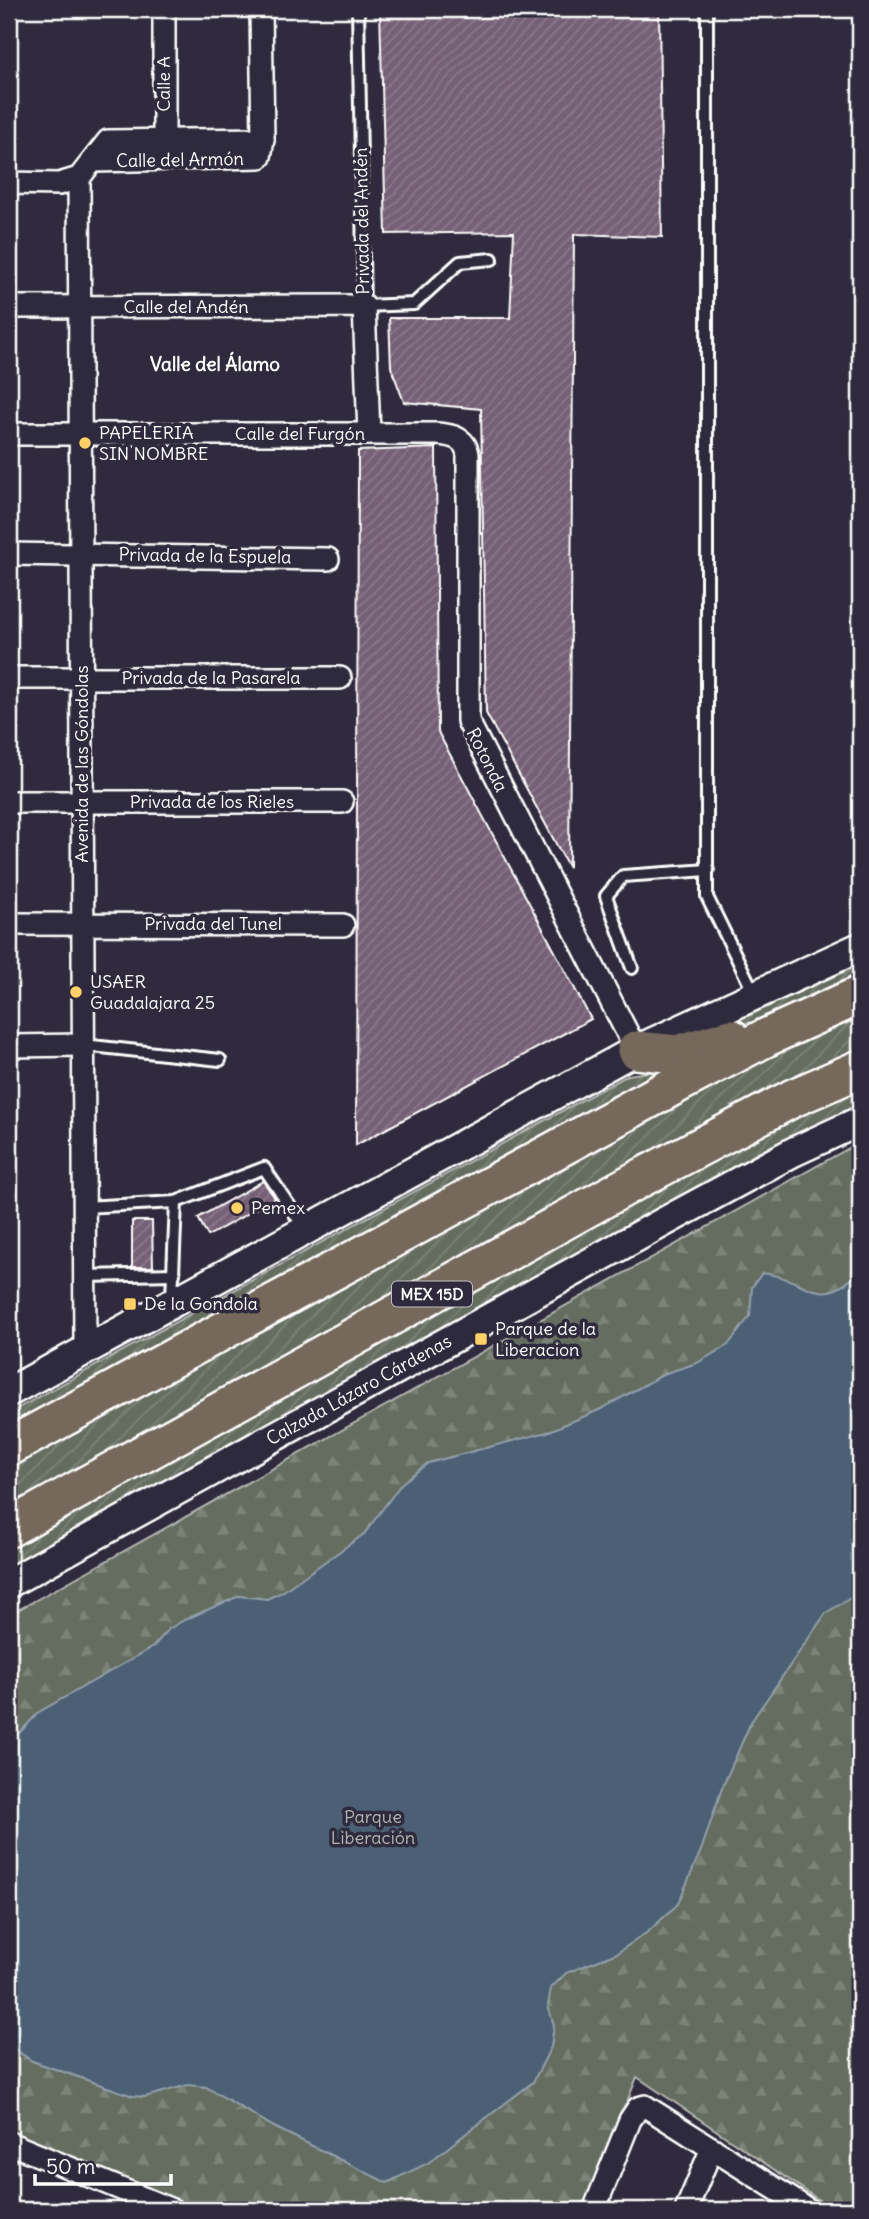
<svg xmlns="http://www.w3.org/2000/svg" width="869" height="2219" font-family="Delius,sans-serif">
<defs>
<pattern id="forest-firs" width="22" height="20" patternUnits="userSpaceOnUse" patternTransform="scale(1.75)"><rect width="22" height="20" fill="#656d60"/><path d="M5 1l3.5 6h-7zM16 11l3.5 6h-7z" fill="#7c8378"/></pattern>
<pattern id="garden-furrows" width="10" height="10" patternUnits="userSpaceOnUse" patternTransform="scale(1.75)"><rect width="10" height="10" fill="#656d60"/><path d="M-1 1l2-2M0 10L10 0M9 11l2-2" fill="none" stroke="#7c8378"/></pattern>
<pattern id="building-hatch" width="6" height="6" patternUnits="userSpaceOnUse" patternTransform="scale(1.75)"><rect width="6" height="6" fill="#766076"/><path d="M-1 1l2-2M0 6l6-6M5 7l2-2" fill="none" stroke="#8b788b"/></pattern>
</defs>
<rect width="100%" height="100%" fill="#2f2a3d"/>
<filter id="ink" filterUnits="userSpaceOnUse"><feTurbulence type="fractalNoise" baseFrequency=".0143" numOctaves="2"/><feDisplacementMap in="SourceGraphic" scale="14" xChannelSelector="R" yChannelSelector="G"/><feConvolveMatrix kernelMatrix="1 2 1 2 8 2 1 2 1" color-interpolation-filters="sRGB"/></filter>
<g filter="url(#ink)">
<!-- forest -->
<path fill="url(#forest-firs)" stroke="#b2b6b0" stroke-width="2" d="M860,1142V2210H834L637,2077L583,2210H179L9,2139V1615Z"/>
<!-- garden -->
<g fill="url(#garden-furrows)" stroke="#b2b6b0" stroke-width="2">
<path d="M860,963V985L819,1003L687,1040Z"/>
<path d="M860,1010V1056L9,1515V1469L737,1069Z"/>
<path d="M691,1066L9,1440V1413L628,1075Z"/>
<path d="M860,1086V1105L780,1142L9,1570V1546L770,1126Z"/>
</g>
<!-- water -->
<path fill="#4b6175" stroke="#93a0ac" stroke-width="2" d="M860,1271V1598L852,1597L826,1613L751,1722L722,1788L702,1848L678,1904L649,1931L617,1953L566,1973L551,1988L548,2005L554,2026L551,2047L533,2082L428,2163L387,2183L274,2127L206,2087L188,2085L145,2097L133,2096L32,2061L9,2045V1744L39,1712L153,1647L169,1629L184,1620L239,1596L267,1599L282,1592L364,1534L402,1483L428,1463L547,1432L599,1410L666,1373L697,1363L728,1345L750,1316L752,1287L762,1273C809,1278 819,1313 860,1271Z"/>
<!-- building -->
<g fill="url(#building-hatch)" stroke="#fff" stroke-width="2">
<path d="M380,9L514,13V9H659L662,237L574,234L569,868L486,713L481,409L404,402L391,367L389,318H510L514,232L386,234Z"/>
<path d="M436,448L438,732L591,1019L356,1145L358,451Z"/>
<path d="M263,1181L275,1198L208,1236L198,1218Z"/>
<path d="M132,1221H152L153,1267H132Z"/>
</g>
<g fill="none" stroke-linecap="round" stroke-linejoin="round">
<defs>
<g id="service">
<path d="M358,9L364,306L414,304L460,262L492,259"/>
<path d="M707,9V897L755,995"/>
<path d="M632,968L606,896L623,876L708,870"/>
<path d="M83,1045L220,1060"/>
<path d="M176,1202L264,1168L305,1229"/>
<path d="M84,1207L176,1202L172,1298"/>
<path d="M84,1276L174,1274"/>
</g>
<g id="minor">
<path d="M164,154V9"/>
<path d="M94,161L260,157L263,139L261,9"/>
<path d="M79,178L85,1350"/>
<path d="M9,183L59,184L79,178L108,141L263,139"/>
<path d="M9,307L364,306L369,434"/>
<path d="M9,434H437C452,435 466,438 468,455V721L636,1050"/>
<path d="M9,554L328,559"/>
<path d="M9,678H340"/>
<path d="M9,802H342"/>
<path d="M9,924L343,925"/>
<path d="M9,1046L83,1045"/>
<path d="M9,2143L172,2210"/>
<path d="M594,2210L630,2120L638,2108L645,2106L809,2210"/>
<path d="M686,2210L712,2148"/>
</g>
<g id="secondary">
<path d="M9,1392L636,1050L860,947"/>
<path d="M9,1583L662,1223L793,1152L860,1121"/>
</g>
<g id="motorway">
<path d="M636,1050L677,1054L731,1038"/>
<path d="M9,1447L679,1083L765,1038L860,995"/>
<path d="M9,1528L641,1178L793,1098L860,1069"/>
</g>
</defs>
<!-- service casing -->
<use href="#service" stroke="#fff" stroke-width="16"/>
<!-- minor casing -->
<use href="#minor" stroke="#fff" stroke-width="26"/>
<!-- secondary casing -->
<use href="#secondary" stroke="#fff" stroke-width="33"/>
<!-- motorway casing -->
<use href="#motorway" stroke="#fff" stroke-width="42"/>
<!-- service -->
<use href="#service" stroke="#2f2a3d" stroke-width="10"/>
<!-- minor -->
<use href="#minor" stroke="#2f2a3d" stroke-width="21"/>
<!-- secondary -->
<use href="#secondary" stroke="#2f2a3d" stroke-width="28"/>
<!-- motorway -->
<use href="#motorway" stroke="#76695c" stroke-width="37"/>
</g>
</g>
<!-- markers -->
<g fill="#ffd166" stroke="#2f2a3d" stroke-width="2.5">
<circle cx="85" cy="443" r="7"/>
<circle cx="76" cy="992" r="7"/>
<circle cx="237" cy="1208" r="7"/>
<rect x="123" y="1297" width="14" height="14" rx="3.5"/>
<rect x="474" y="1332" width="14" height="14" rx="3.5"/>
</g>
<g text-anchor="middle" stroke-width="7" stroke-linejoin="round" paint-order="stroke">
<!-- shield labels -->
<rect fill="#2f2a3d" stroke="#c1bfc5" stroke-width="2" x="392" y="1281.5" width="80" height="25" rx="5"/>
<g font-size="16" font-weight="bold" fill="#fff">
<text x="432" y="1300">MEX 15D</text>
</g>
<!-- street labels -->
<g font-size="18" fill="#fff" stroke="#2f2a3d">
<text transform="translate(164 84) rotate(-90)" y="6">Calle A</text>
<text transform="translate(180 160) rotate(-1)" y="6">Calle del Armón</text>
<text transform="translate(362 221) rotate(-91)" y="6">Privada del Andén</text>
<text x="186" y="313">Calle del Andén</text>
<text x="300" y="440">Calle del Furgón</text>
<text transform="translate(205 556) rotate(1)" y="6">Privada de la Espuela</text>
<text x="211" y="684">Privada de la Pasarela</text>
<text transform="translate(487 760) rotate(63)" y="6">Rotonda</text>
<text transform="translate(82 764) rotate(-90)" y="6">Avenida de las Góndolas</text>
<text x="212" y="808">Privada de los Rieles</text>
<text x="213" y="930">Privada del Tunel</text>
<text transform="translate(359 1390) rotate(-29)" y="6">Calzada Lázaro Cárdenas</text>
</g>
<!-- poi labels -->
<g font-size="18" fill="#fff" stroke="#2f2a3d" text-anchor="start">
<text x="99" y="439">PAPELERIA<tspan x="99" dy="21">SIN NOMBRE</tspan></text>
<text x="90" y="988">USAER<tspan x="90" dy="21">Guadalajara 25</tspan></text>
<text x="251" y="1214">Pemex</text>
<text x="144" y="1310">De la Gondola</text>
<text x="495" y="1335">Parque de la<tspan x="495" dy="21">Liberacion</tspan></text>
</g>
<!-- park labels -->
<g font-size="18" fill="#b2b6b0" stroke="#2f2a3d">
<text x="373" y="1823">Parque<tspan x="373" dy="21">Liberación</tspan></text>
</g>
<!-- neighbourhood labels -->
<g font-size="19" font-weight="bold" fill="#fff" stroke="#2f2a3d">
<text x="215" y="371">Valle del Álamo</text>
</g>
</g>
<!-- margin -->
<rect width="869" height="2219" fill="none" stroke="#2f2a3d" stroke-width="35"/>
<rect x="18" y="18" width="834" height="2184" fill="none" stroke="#fff" stroke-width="2.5" filter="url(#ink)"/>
<!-- scale -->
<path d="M35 2174v10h136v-10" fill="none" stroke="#ffffff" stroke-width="3.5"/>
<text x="46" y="2174" font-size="21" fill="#ffffff" stroke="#2f2a3d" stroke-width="5" paint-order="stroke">50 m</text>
</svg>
